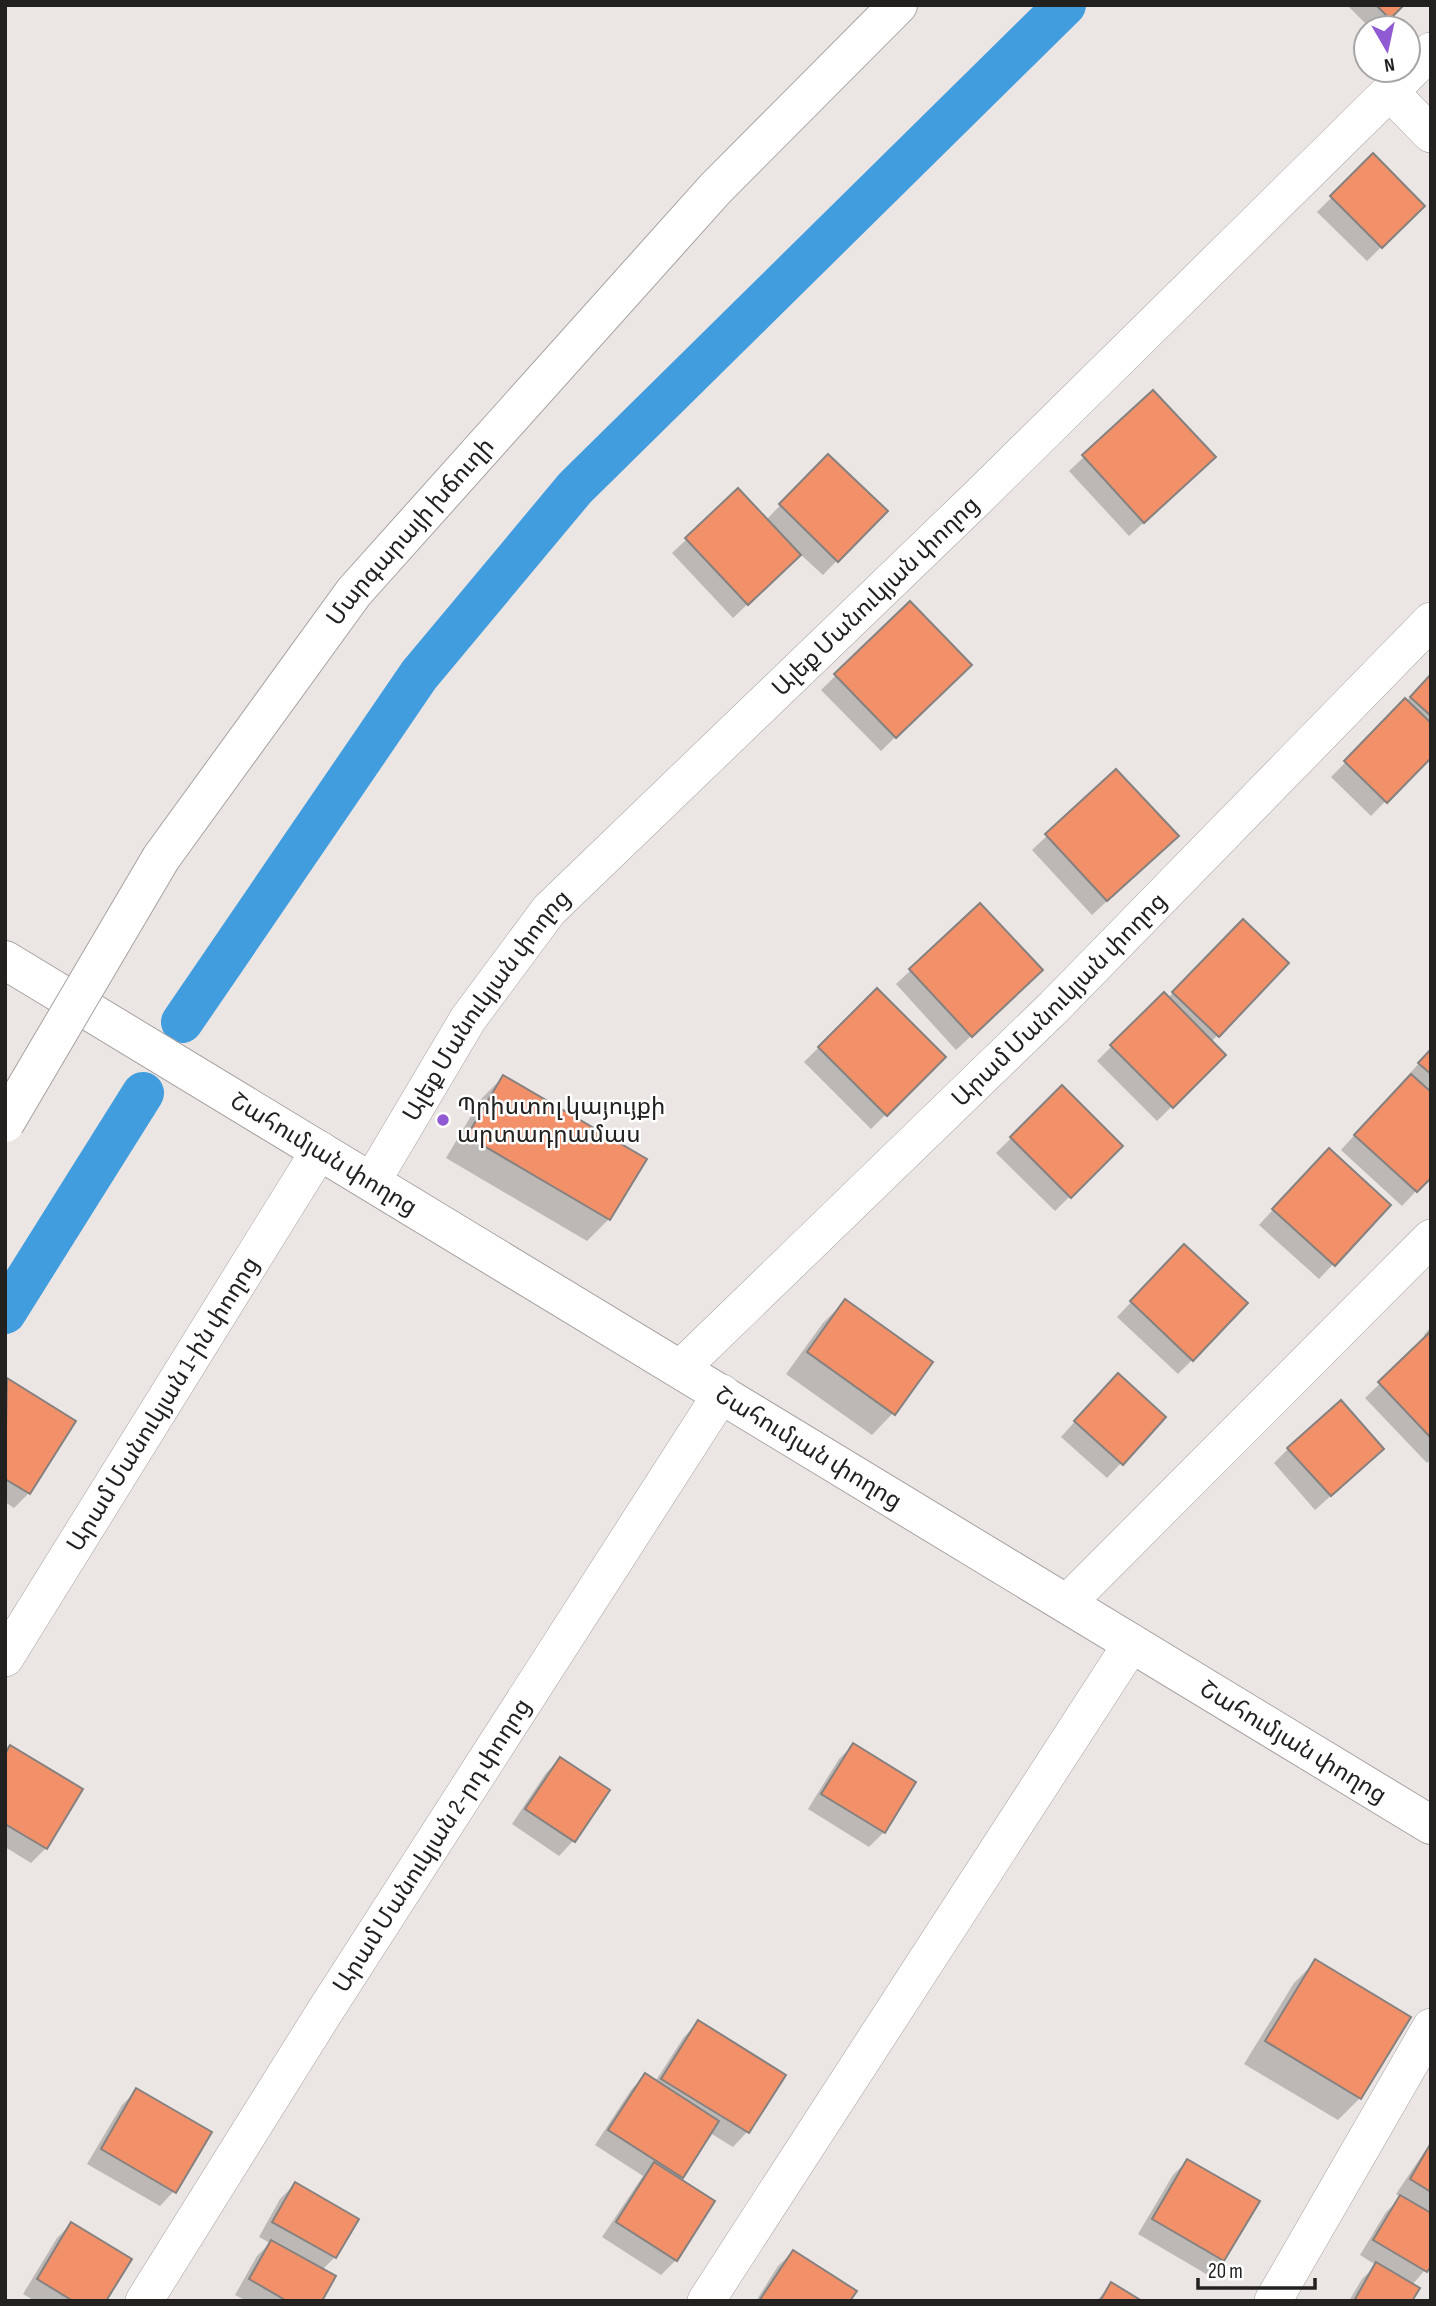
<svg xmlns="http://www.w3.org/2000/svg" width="1436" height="2306" font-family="'Sofia Sans Condensed','Noto Sans Armenian',sans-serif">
<rect width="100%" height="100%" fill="#ebe6e4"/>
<!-- shadow -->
<g fill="#0003">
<path d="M1347,5H1402L1379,28H1370Z"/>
<path d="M1373,156L1423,206L1367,261L1317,212Z"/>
<path d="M1153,392L1199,472L1129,536L1069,471Z"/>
<path d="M828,456L885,511L823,575L800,554L733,618L672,553L687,539L766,520Z"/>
<path d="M910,603L969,665L881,751L821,690Z"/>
<path d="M1431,676V755L1371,816L1331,777Z"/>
<path d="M1116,771L1162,850L1092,915L1032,850Z"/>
<path d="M1243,922L1287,963L1211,1042L1224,1055L1157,1121L1097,1061L1164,994L1168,998Z"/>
<path d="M911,970L1026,985L956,1050L896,984Z"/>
<path d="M877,990L944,1057L871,1129L804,1062Z"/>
<path d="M1431,1050V1175L1402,1206L1341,1150Z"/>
<path d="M503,1077L609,1219L587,1241L446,1158L481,1099Z"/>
<path d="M1062,1088L1121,1146L1055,1211L996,1153Z"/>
<path d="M1314,1165L1389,1205L1319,1279L1259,1225Z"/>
<path d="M1170,1261L1192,1360L1178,1374L1117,1317Z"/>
<path d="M845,1301L893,1413L872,1435L786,1374L823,1323Z"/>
<path d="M1431,1327V1459L1427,1463L1365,1398L1427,1338L1424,1335Z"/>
<path d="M7,1380L73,1422L29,1493L14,1508L5,1502Z"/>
<path d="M1103,1390L1164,1417L1107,1478L1061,1437Z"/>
<path d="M1288,1449L1367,1463L1315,1510L1274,1463Z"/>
<path d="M853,1745L914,1783L884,1832L869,1847L808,1809L839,1759Z"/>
<path d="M11,1747L46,1848L31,1863L5,1847V1753Z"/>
<path d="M560,1759L607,1790L573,1841L559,1856L512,1824L546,1773Z"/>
<path d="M1316,1961L1409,2018L1360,2098L1338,2120L1244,2064L1294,1983Z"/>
<path d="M698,2022L783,2075L747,2132L733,2147L710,2133L679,2180L676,2260L661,2275L602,2237L643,2176L595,2145L631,2090L645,2075L655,2082L684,2037Z"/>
<path d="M137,2090L174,2191L160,2206L87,2164L122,2105Z"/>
<path d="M1431,2142V2263L1412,2285L1410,2301H1349L1362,2279L1376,2265L1360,2255L1386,2212L1401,2197L1396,2194Z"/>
<path d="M1187,2161L1223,2260L1208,2275L1138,2234L1173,2175Z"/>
<path d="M295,2184L335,2257L322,2270L320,2301H247L235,2295L257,2256L270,2243L259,2237L280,2199Z"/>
<path d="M71,2224L104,2301H35L23,2294L57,2238Z"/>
<path d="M793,2252L848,2301H756L778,2266Z"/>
<path d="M1112,2285L1139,2301H1096Z"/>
</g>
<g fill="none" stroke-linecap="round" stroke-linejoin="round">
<!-- canal -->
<g stroke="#419dde" stroke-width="42">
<path d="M182,1022L419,675L575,488L1065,5"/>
<path d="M5,1313L143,1093"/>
</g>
</g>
<!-- building -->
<g fill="#f2906a" stroke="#85817f" stroke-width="2">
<path d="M1376,5H1404L1390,19Z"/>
<path d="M1373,153L1425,206L1382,248L1330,196Z"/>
<path d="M1153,390L1216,457L1144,523L1082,455Z"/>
<path d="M828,454L888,511L838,562L779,504Z"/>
<path d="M738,488L801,555L748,605L685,538Z"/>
<path d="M910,601L972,665L896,738L834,674Z"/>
<path d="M1431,674V716L1410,697Z"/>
<path d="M1405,698L1431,723V758L1387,803L1344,761Z"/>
<path d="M1116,769L1179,836L1107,901L1045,834Z"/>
<path d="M980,903L1043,970L972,1037L909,969Z"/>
<path d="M1243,919L1289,963L1219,1037L1172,992Z"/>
<path d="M877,988L946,1057L887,1116L818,1047Z"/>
<path d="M1164,992L1226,1055L1173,1108L1110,1045Z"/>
<path d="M1431,1049V1074L1418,1063Z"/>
<path d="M1411,1074L1431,1092V1178L1417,1192L1354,1135Z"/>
<path d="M503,1075L647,1159L610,1220L467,1136Z"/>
<path d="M1062,1085L1123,1146L1071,1198L1010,1137Z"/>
<path d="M1329,1148L1391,1205L1335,1266L1272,1209Z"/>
<path d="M1184,1244L1248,1303L1193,1361L1130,1301Z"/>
<path d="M845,1299L933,1362L895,1415L807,1352Z"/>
<path d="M1430,1332H1431V1438L1378,1382Z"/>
<path d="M1118,1373L1166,1417L1123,1465L1074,1421Z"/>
<path d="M7,1378L76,1421L30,1494L5,1479Z"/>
<path d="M1341,1400L1384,1449L1331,1496L1287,1448Z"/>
<path d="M853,1743L916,1782L885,1833L821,1794Z"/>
<path d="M10,1745L83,1789L47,1849L5,1824V1754Z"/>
<path d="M560,1757L610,1790L575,1842L525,1809Z"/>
<path d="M1315,1959L1411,2017L1361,2099L1265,2041Z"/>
<path d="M698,2020L786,2075L749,2133L661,2079Z"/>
<path d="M645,2073L719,2121L683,2178L608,2130Z"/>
<path d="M136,2088L212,2132L176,2193L101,2149Z"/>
<path d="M1431,2143V2192L1410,2179Z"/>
<path d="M1187,2159L1260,2201L1224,2261L1152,2219Z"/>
<path d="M654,2162L715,2201L677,2261L616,2222Z"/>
<path d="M295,2182L359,2219L336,2258L272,2222Z"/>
<path d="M1400,2195L1431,2213V2266L1427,2272L1373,2240Z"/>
<path d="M71,2222L132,2259L106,2301H73L37,2279Z"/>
<path d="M271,2240L336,2276L322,2301H287L249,2279Z"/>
<path d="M793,2250L857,2291L850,2301H759Z"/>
<path d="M1376,2262L1420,2288L1412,2301H1354Z"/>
<path d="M1111,2282L1142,2301H1100Z"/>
</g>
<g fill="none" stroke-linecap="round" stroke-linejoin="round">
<defs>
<g id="street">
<path d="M1390,92L1431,134"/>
<path id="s1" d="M372,1181L468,1019L549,910L972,503L1431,51"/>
<path id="s2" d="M681,1368L1054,1007L1431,621"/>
<path d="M1067,1603L1431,1238"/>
<path id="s3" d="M5,1658L320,1150"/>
<path id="s4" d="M144,2301L322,2016L722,1393"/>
<path d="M706,2301L1132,1643"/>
<path d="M1273,2301L1431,2027"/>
</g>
<g id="secondary">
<path id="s5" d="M5,960L1431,1825"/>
</g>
<g id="highway">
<path id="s6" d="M161,858L354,592L715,189L898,5"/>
</g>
</defs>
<!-- street casing -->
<use href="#street" stroke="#a6a2a0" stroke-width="38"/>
<!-- secondary casing -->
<use href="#secondary" stroke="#a6a2a0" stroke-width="40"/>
<!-- highway casing -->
<use href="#highway" stroke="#a6a2a0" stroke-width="40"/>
<!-- street -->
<use href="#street" stroke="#fff" stroke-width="37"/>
<!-- secondary -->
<use href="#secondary" stroke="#fff" stroke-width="38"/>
<!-- highway -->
<use href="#highway" stroke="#fff" stroke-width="38"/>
<defs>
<path id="highway-bridge" d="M5,1123L161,858"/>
</defs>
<!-- highway-bridge casing -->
<use href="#highway-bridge" stroke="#a6a2a0" stroke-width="40" stroke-linecap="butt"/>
<!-- highway-bridge -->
<use href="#highway-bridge" stroke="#fff" stroke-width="38"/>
</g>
<!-- markers -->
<circle fill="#905ad2" stroke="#fff" stroke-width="2.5" cx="443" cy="1120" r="7"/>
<g text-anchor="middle" stroke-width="5" stroke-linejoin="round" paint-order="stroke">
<!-- street labels -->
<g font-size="24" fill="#232120" stroke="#fff">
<text dy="8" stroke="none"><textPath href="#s6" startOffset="411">Մարգարայի խճուղի</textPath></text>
<text dy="8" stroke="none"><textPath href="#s1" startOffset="777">Ալեք Մանուկյան փողոց</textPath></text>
<text dy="8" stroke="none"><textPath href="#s2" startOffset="528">Արամ Մանուկյան փողոց</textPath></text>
<text dy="8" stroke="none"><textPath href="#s1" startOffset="210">Ալեք Մանուկյան փողոց</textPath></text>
<text dy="8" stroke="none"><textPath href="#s5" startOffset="373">Շահումյան փողոց</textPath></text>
<text dy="8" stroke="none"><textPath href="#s3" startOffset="299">Արամ Մանուկյան 1-ին փողոց</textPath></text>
<text dy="8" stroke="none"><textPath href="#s5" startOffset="940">Շահումյան փողոց</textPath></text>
<text dy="8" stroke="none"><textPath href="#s5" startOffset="1507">Շահումյան փողոց</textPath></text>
<text dy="8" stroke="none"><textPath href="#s4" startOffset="539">Արամ Մանուկյան 2-րդ փողոց</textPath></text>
</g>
<!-- poi labels -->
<g font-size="24" fill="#232120" stroke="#fff" text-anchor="start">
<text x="457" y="1114">Պրիստոլ կայույքի<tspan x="457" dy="28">արտադրամաս</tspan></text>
</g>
</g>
<!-- border -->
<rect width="1436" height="2306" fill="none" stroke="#232120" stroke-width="14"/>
<!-- north arrow -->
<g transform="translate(1387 49) rotate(171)"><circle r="33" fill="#ffffff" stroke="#a7a6a6" stroke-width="2"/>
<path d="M0-5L12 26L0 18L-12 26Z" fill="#905ad2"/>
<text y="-10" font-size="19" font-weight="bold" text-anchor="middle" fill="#232120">N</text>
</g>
<!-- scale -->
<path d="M1198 2278v10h117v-10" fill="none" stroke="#232120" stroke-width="3.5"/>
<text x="1208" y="2278" font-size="21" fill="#232120" stroke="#ffffff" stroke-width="5" paint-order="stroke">20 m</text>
</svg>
